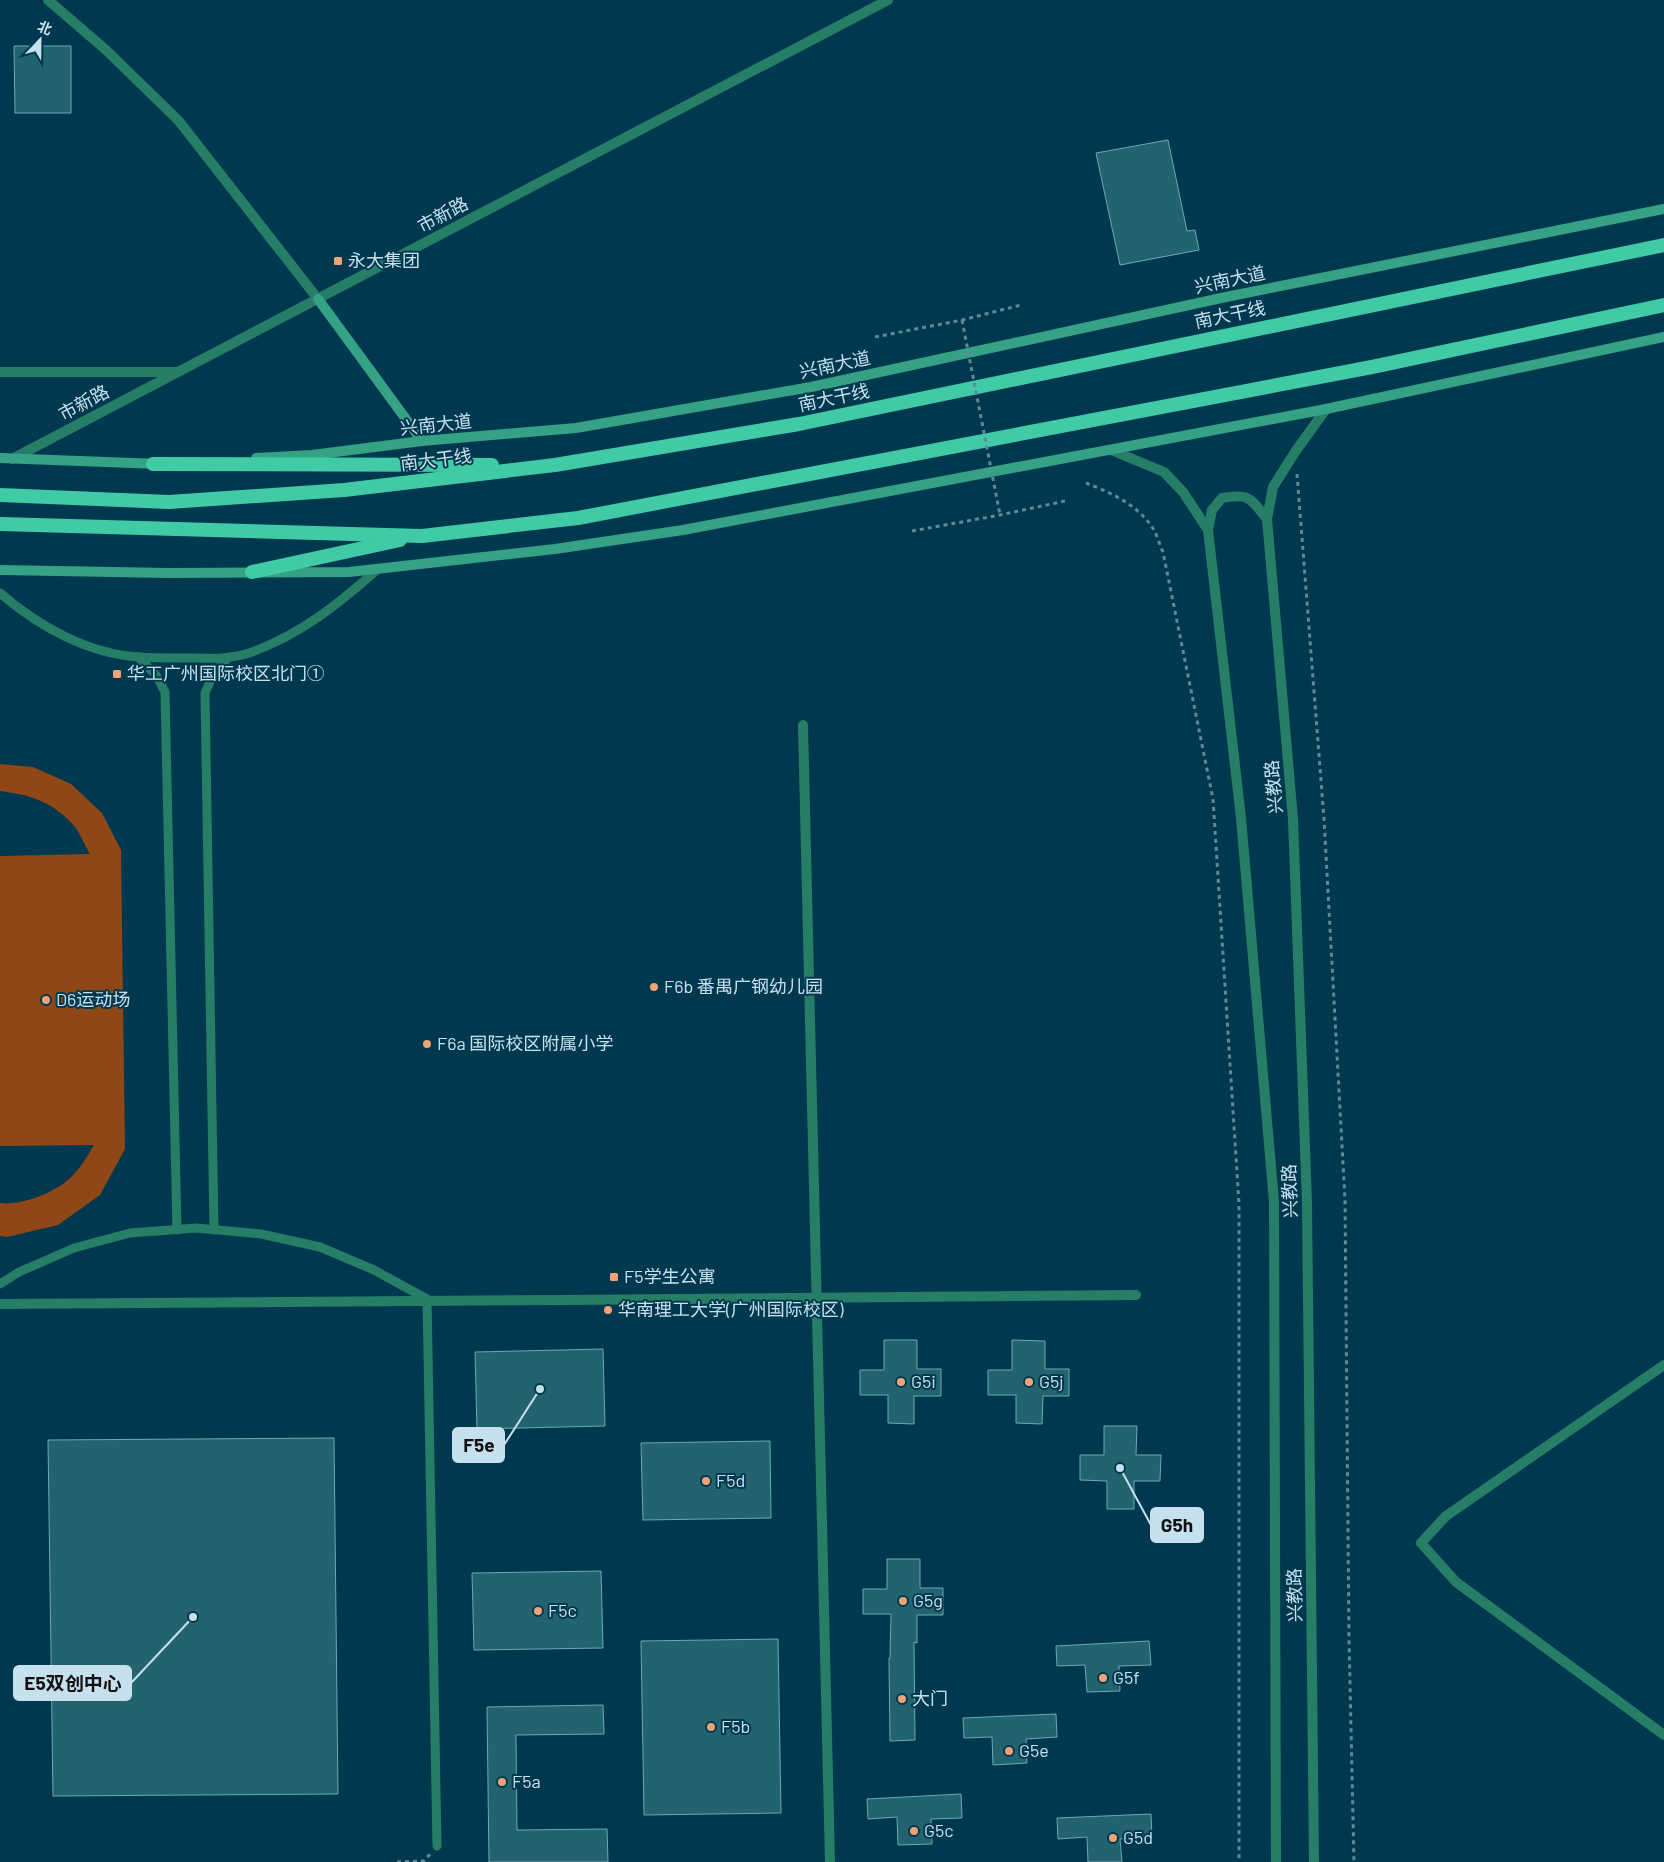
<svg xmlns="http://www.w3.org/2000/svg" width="1664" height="1862" font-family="Barlow,'Noto Sans SC',sans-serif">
<rect width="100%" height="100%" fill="#00394f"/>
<!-- green -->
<path fill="#8f4815" d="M0,764L33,767L71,784L102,813L121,850L125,1149L100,1195L58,1225L7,1237L0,1236V1203C22,1206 60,1191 74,1174C82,1166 88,1155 94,1145L0,1146V856L90,854C85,846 81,835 75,827C54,802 31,795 0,791Z"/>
<!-- building -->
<g fill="#22636e" stroke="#6aa9b5">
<path d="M14,46H71V113H15Z"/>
<path d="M1168,140L1187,231L1195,230L1199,250L1120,265L1096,153Z"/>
<path d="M884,1340H917V1369H941V1396H914V1424L888,1423V1395H860V1370H884Z"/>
<path d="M1012,1340L1045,1341V1369H1069V1396H1043L1042,1424L1016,1423V1395H988V1370H1012Z"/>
<path d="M603,1349L605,1426L477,1429L475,1352Z"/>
<path d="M1104,1426H1137L1136,1455H1161L1160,1481H1134V1509H1107V1481L1080,1480V1455H1104Z"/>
<path d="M334,1438L338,1794L53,1796L48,1440Z"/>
<path d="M770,1441L771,1518L643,1520L641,1443Z"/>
<path d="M887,1559H920V1588H943V1615H917V1643L914,1642L915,1740L890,1741L889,1658H890L891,1614H863V1589H887Z"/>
<path d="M601,1571L603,1648L474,1650L472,1573Z"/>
<path d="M778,1639L781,1813L644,1815L641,1641Z"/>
<path d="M1149,1641L1151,1665L1119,1666L1120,1691L1087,1692L1085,1665L1057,1666L1056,1646Z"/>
<path d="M603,1705L604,1734L516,1735L517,1830L607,1829L608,1862H489L487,1707Z"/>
<path d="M1056,1714L1057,1737L1026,1739L1027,1763L993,1765L992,1737L964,1738L963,1718Z"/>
<path d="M961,1794L962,1818L931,1819L932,1844L898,1845L897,1817L868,1819L867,1799Z"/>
<path d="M1151,1814L1152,1837L1120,1839L1122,1862H1088L1087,1837L1058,1839L1057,1818Z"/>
</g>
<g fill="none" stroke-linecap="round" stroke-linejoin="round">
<!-- path -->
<g stroke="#5f899b" stroke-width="3" stroke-dasharray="4 4" stroke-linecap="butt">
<path d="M875,337L962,320L1021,305"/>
<path d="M1297,474L1324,819L1345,1200L1349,1639L1354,1862"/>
<path d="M1086,483C1109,492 1137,504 1152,527C1157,534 1159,544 1163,552L1213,799L1239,1204V1862"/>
<path d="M912,531L1000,515L1065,501"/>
<path d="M397,1862L424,1861L430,1854"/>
</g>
<!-- service -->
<g stroke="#277e66" stroke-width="9">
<path d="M0,593C38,626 88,654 139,657C154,658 170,658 185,658C208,658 230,660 252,652C303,633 338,604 378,569"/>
<path d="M138,657L156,675L165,692L177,1230"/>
<path d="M214,1230L205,693L214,673L228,658"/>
<path d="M0,1284L19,1272L74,1248L130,1233L196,1228L261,1234L320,1247L374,1270L427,1299L437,1846"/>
</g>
<!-- minor -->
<g stroke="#277e66" stroke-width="10">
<path d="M48,0L106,50L178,120L318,299"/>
<path d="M0,372H177"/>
<path d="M803,725L830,1862"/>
<path d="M0,1304C379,1300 757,1300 1136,1295"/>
<path d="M1664,1365L1446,1516L1421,1543L1456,1582L1664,1735"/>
</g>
<!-- tertiary -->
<g stroke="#277e66" stroke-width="10">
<path d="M1111,450L1164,472L1183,492L1208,530"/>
<path d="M12,459L888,0"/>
<path d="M1267,519C1250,498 1250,493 1222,498L1212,510L1208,530L1241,818L1274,1202L1276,1862"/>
<path d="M1314,1862L1307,1203L1293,819L1267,519L1273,487L1295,452L1326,409"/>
</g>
<!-- secondary -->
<g stroke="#35a285" stroke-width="10">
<path d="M318,299L422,441"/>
<path d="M0,458L159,464"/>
<path d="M256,458L312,455L422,441L576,428L811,387L1226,297L1664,209"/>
<path d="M0,570L169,573L349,572L555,549L683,530L1326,409L1664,337"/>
</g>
<!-- trunk -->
<g stroke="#40cba6" stroke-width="14">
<path d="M153,464L492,465"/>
<path d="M0,495L169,502L344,490L555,465L799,424L1664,245"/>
<path d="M0,524L422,536L578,518L1372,367L1664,305"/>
<path d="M252,572L400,540"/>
</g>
<!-- path-bridge -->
<path stroke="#5f899b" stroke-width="3" stroke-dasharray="4 4" stroke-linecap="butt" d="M962,320L1000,515"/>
</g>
<!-- markers -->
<g fill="#efa376" stroke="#00394f" stroke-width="2">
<rect x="333" y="256" width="10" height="10" rx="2.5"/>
<rect x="112" y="669" width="10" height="10" rx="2.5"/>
<circle cx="654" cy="987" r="5"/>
<circle cx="46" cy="1000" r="5"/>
<circle cx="427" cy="1044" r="5"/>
<rect x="609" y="1272" width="10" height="10" rx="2.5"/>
<circle cx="608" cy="1310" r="5"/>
<circle cx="901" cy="1382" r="5"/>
<circle cx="1029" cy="1382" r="5"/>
<circle cx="706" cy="1481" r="5"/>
<circle cx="903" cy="1601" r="5"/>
<circle cx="538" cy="1611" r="5"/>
<circle cx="1103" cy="1678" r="5"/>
<circle cx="902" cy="1699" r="5"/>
<circle cx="711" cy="1727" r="5"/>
<circle cx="1009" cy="1751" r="5"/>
<circle cx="502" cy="1782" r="5"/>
<circle cx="914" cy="1831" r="5"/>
<circle cx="1113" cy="1838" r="5"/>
</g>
<g text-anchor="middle" stroke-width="4" stroke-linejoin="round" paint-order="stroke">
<!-- street labels -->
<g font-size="18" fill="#c6e0ee" stroke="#00394f">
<text transform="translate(443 215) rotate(-28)" y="6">市新路</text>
<text transform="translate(1230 280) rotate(-12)" y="6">兴南大道</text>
<text transform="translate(1230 315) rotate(-12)" y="6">南大干线</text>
<text transform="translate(835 365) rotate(-12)" y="6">兴南大道</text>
<text transform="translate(834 398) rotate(-12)" y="6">南大干线</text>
<text transform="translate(84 403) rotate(-28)" y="6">市新路</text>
<text transform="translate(436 425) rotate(-6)" y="6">兴南大道</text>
<text transform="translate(436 460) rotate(-7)" y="6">南大干线</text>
<text transform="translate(1274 787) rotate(-95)" y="6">兴教路</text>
<text transform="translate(1290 1191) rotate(-92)" y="6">兴教路</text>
<text transform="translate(1295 1595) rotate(-91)" y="6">兴教路</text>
</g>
<!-- poi labels -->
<g font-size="18" fill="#c6e0ee" stroke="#00394f" text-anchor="start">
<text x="348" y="267">永大集团</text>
<text x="127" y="680">华工广州国际校区北门①</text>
<text x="664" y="993">F6b 番禺广钢幼儿园</text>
<text x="56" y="1006">D6运动场</text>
<text x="437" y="1050">F6a 国际校区附属小学</text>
<text x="624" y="1283">F5学生公寓</text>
<text x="618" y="1316">华南理工大学(广州国际校区)</text>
<text x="911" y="1388">G5i</text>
<text x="1039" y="1388">G5j</text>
<text x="716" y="1487">F5d</text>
<text x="913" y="1607">G5g</text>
<text x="548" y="1617">F5c</text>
<text x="1113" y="1684">G5f</text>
<text x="912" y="1705">大门</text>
<text x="721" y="1733">F5b</text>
<text x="1019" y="1757">G5e</text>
<text x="512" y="1788">F5a</text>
<text x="924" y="1837">G5c</text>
<text x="1123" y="1844">G5d</text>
</g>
</g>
<!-- callouts -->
<path fill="none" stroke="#c6e0ee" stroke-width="2" d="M540 1389L504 1445M1120 1468L1151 1525M193 1617L131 1683"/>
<g fill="#c6e0ee" stroke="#00394f" stroke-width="2">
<circle cx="540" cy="1389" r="5"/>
<circle cx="1120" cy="1468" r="5"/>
<circle cx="193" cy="1617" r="5"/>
</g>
<g fill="#c6e0ee" stroke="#c6e0ee" stroke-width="2">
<rect x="453" y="1428" width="51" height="34" rx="5"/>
<rect x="1151" y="1508" width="52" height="34" rx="5"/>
<rect x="14" y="1666" width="117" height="34" rx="5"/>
</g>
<g font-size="19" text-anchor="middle" font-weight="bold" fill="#111">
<text x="479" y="1452">F5e</text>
<text x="1177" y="1532">G5h</text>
<text x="73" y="1690">E5双创中心</text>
</g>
<!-- north arrow -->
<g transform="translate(40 40) rotate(22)" stroke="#00394f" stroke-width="4" paint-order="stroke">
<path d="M0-4L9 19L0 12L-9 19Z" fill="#c6e0ee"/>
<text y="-8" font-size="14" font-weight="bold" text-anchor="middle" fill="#c6e0ee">北</text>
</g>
</svg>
